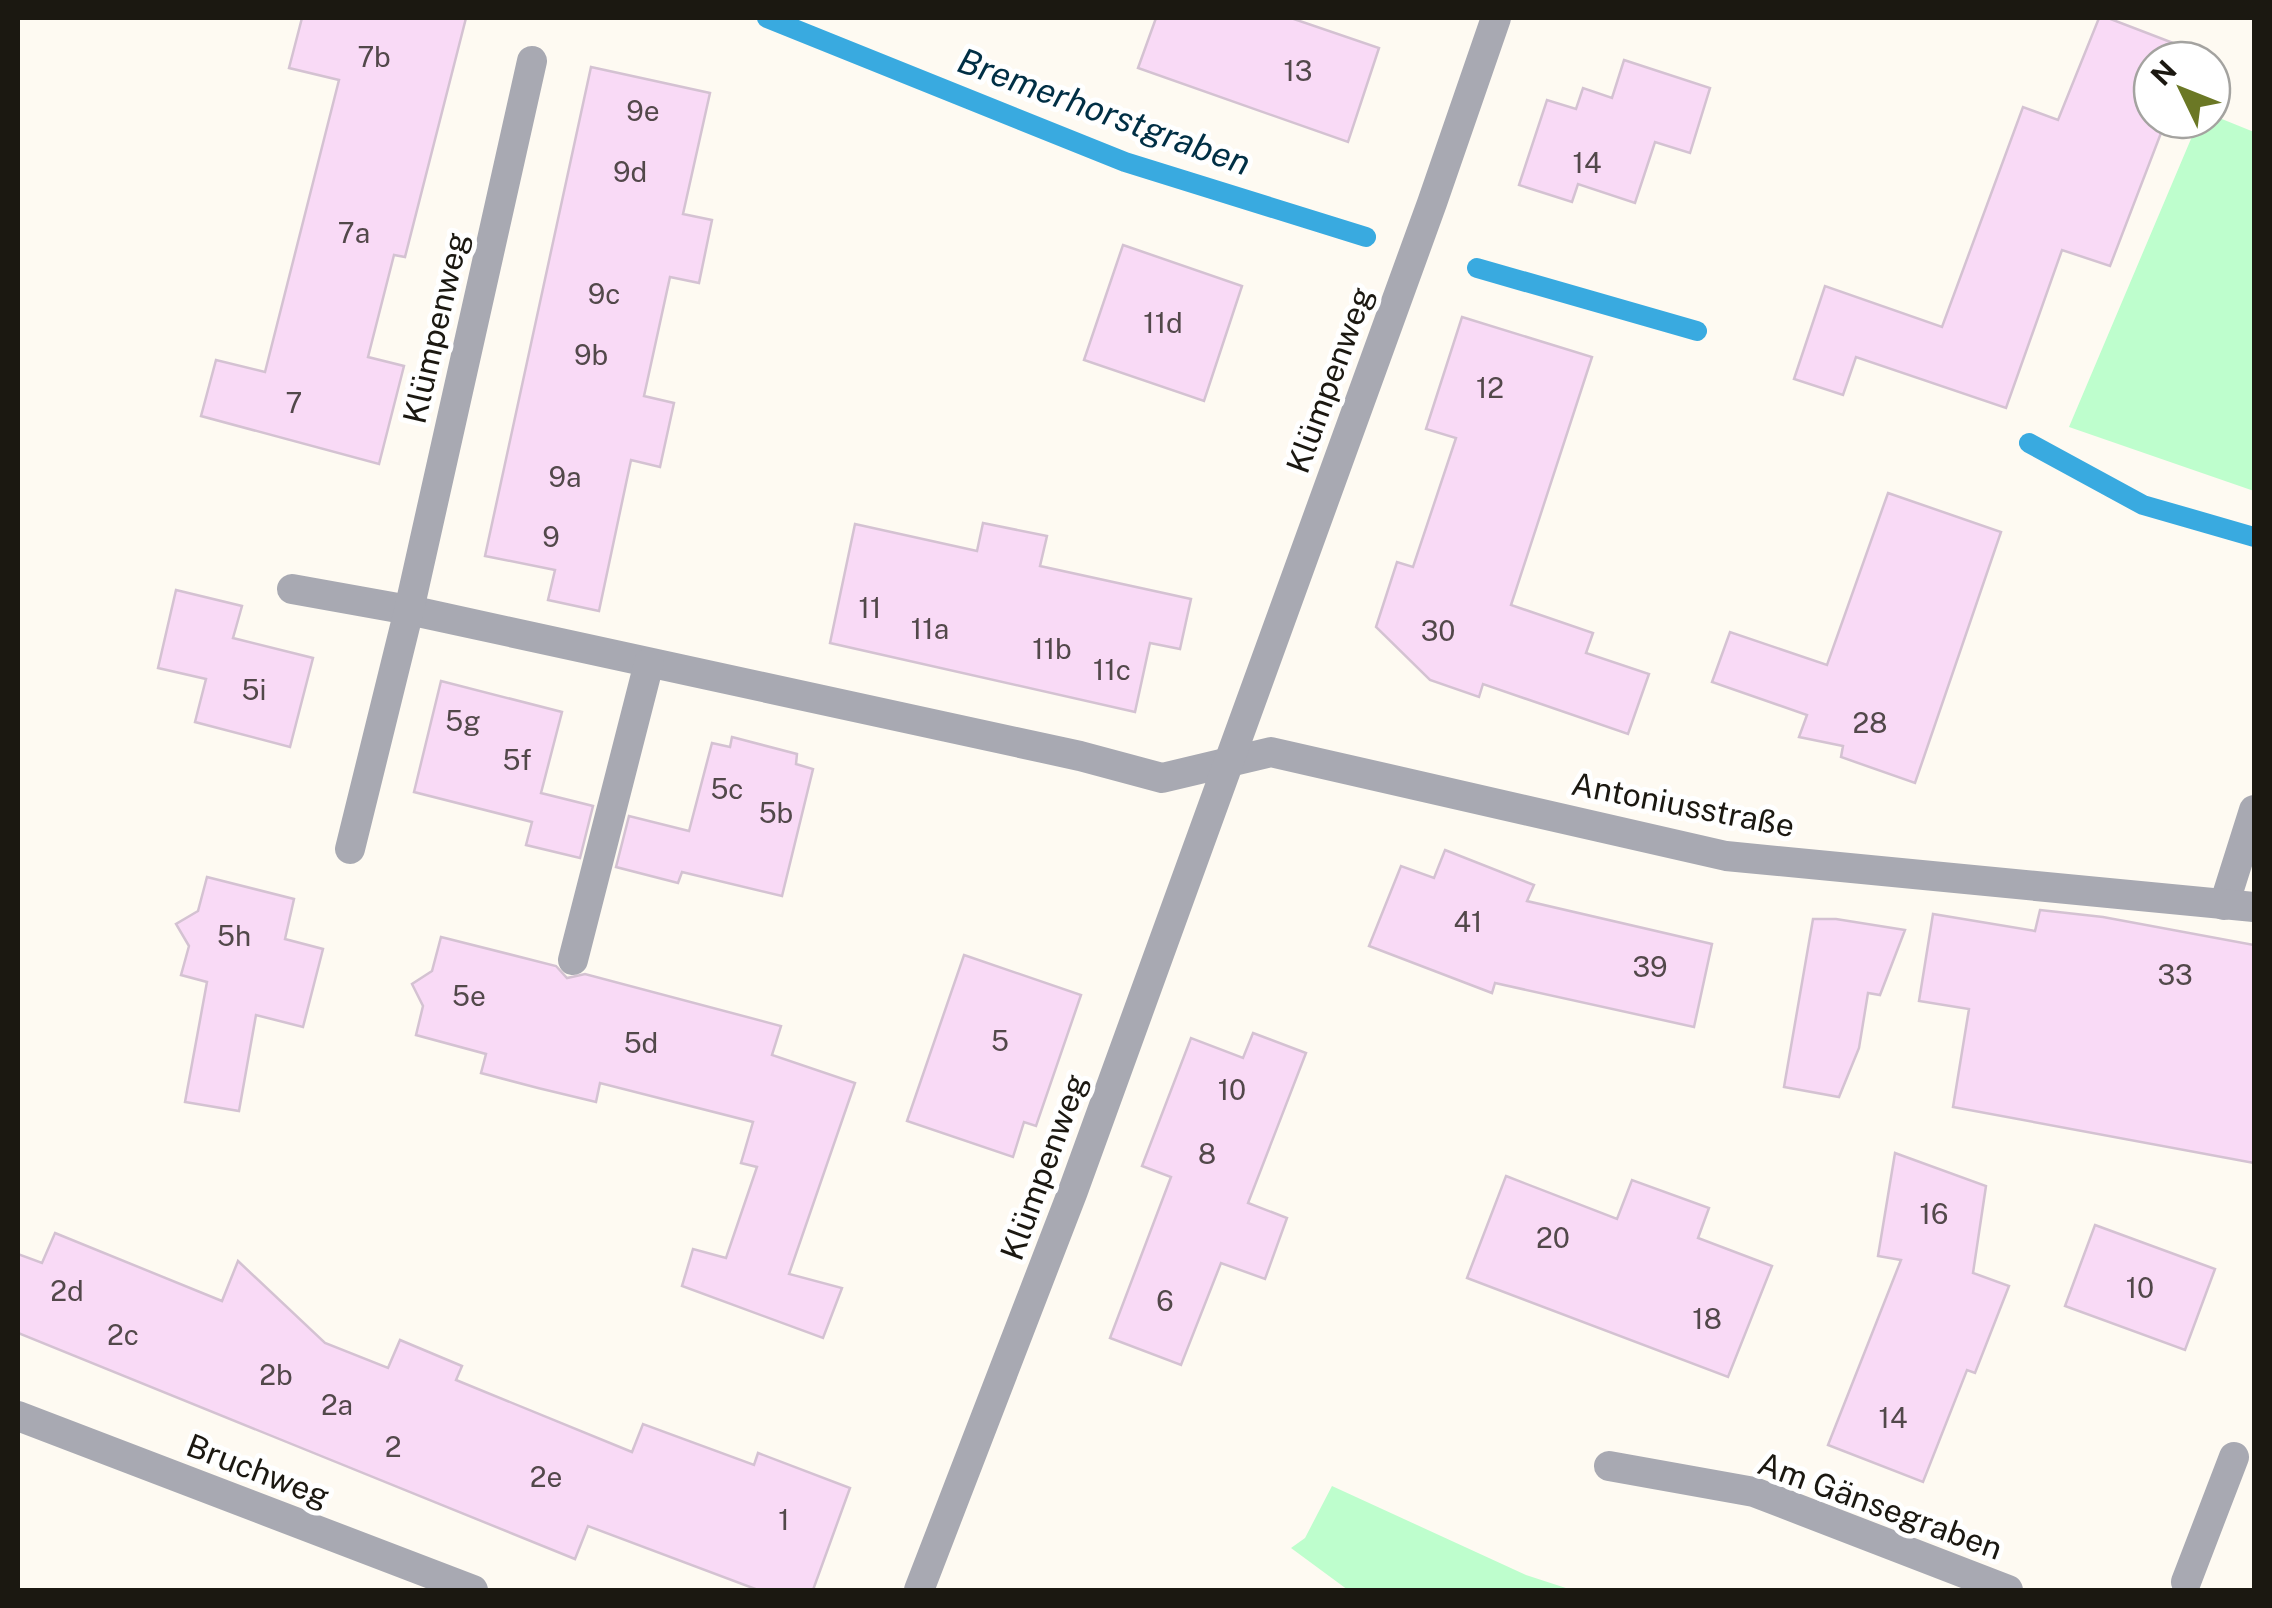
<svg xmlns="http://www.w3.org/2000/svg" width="2272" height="1608" font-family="'Public Sans',sans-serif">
<rect width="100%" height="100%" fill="#fefaf2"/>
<!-- green -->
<g fill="#befecd">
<path d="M2212,115L2254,132V491L2069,427L2199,120H2212Z"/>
<path d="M1332,1486L1526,1575L1572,1590H1348L1291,1548L1305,1538Z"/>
</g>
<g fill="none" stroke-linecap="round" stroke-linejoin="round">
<!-- stream -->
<g stroke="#39aae0" stroke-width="20">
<path d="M767,18L1125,162L1366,237"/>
<path d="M1477,268L1697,331"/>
<path d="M2029,443L2143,505L2254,537"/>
</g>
</g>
<!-- building -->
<g fill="#f9daf6" stroke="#d4c2d2" stroke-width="2.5">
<path d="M302,18H466L405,257L394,255L368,357L404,366L379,464L201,416L216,360L265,372L339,80L289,68Z"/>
<path d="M1156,18H1291L1379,48L1348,142L1138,68Z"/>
<path d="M2099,18H2108L2194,51L2190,60H2152V120H2166L2110,266L2062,250L2006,408L1856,357L1843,395L1794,379L1825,286L1942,327L2023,107L2058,120Z"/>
<path d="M1624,60L1710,88L1690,153L1655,142L1635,203L1578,184L1572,202L1519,185L1547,100L1576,109L1583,88L1612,98Z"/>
<path d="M591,67L710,93L683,214L712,220L699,283L670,277L644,396L674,403L660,467L631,460L599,611L548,600L555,570L485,556Z"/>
<path d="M1123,245L1242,286L1204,401L1084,360Z"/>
<path d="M1462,317L1592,357L1511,605L1593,633L1586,653L1649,674L1628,734L1483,684L1479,697L1430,680L1376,627L1397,562L1413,567L1456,438L1426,429Z"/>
<path d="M1888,493L2001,532L1915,783L1841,757L1843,746L1799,737L1807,715L1712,682L1730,632L1827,665Z"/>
<path d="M983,523L1047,536L1040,566L1191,599L1180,649L1150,643L1135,712L830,643L855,524L977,551Z"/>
<path d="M176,590L242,606L233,638L313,658L290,747L195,722L206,679L158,668Z"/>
<path d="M441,681L562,712L541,793L593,806L580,858L526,845L532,822L414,792Z"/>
<path d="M732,737L797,754L796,764L813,769L782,896L682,872L678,883L616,867L629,816L689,831L712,743L730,747Z"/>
<path d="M1445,850L1534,885L1527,901L1712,944L1694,1027L1495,983L1492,993L1369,946L1401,866L1434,878Z"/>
<path d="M207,877L294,899L285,939L323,949L303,1027L256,1015L239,1111L185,1102L207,982L181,975L189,946L176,924L198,911Z"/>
<path d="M2040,910L2103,917L2254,945V1163L1953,1107L1969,1009L1919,1001L1933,914L2035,931Z"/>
<path d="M1813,919H1836L1905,930L1880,995L1868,993L1859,1048L1839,1097L1784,1087Z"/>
<path d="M441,937L556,966L567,978L585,974L781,1026L772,1055L855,1083L789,1274L842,1288L823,1338L682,1286L693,1249L726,1258L757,1167L741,1163L753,1122L600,1083L596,1102L538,1088L481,1073L486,1054L416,1035L423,1006L412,984L432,971Z"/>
<path d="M964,955L1081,995L1036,1126L1024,1122L1013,1157L907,1121Z"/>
<path d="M1253,1033L1306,1053L1248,1203L1287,1218L1265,1279L1221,1263L1181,1365L1110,1338L1171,1177L1142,1166L1191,1038L1243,1058Z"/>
<path d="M1895,1153L1986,1186L1973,1273L2009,1286L1975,1373L1967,1370L1923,1482L1828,1445L1901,1260L1878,1256Z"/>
<path d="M1506,1176L1617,1219L1632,1180L1709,1208L1698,1238L1772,1266L1728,1377L1467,1278Z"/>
<path d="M2095,1225L2215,1269L2185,1350L2065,1306Z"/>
<path d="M55,1233L222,1301L238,1261L325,1343L388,1368L400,1340L462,1366L456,1380L632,1452L643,1424L754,1465L758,1453L850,1488L813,1590H758L588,1526L575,1559L18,1333V1254L42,1263Z"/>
</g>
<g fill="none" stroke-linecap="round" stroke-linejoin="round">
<!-- service -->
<path stroke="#a8a9b2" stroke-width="30" d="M2224,905L2254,810"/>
<!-- minor -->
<g stroke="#a8a9b2" stroke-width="30">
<path d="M292,589L409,610L1080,756L1162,778L1271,752L1726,856L2254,907"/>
<path d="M350,849L409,610L532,61"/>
<path d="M573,960L649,663"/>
<path d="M18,1416L473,1590"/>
<path d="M1609,1466L1754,1492L2008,1590"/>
<path d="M2186,1582L2234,1457"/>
<path d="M919,1590L1073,1191L1432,203L1496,18"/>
</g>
</g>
<g text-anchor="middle" stroke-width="10" stroke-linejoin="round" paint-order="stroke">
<!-- number labels -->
<g font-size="28" fill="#52484a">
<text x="374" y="67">7b</text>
<text x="1298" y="81">13</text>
<text x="643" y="121">9e</text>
<text x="1587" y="173">14</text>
<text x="630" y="182">9d</text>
<text x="354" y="243">7a</text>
<text x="604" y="304">9c</text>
<text x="1163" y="333">11d</text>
<text x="591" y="365">9b</text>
<text x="1490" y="398">12</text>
<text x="294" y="413">7</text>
<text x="565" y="487">9a</text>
<text x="551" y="547">9</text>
<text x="870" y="618">11</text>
<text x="930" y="639">11a</text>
<text x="1438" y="641">30</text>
<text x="1052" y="659">11b</text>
<text x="1112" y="680">11c</text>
<text x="254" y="700">5i</text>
<text x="463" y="731">5g</text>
<text x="1870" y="733">28</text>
<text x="517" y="770">5f</text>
<text x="727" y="799">5c</text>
<text x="776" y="823">5b</text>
<text x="1468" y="932">41</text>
<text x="234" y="946">5h</text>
<text x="1650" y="977">39</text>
<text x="2175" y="985">33</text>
<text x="469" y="1006">5e</text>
<text x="1000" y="1051">5</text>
<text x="641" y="1053">5d</text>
<text x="1232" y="1100">10</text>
<text x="1207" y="1164">8</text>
<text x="1934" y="1224">16</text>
<text x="1553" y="1248">20</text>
<text x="2140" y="1298">10</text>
<text x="67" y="1301">2d</text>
<text x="1165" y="1311">6</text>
<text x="1707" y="1329">18</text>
<text x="123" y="1345">2c</text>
<text x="276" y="1385">2b</text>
<text x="337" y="1415">2a</text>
<text x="1893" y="1428">14</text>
<text x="393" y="1457">2</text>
<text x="546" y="1487">2e</text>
<text x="784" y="1530">1</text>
</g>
<!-- street labels -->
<g font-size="32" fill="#1b1811" stroke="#fff">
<text transform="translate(436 328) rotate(-77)" y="11">Klümpenweg</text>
<text transform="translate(1330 380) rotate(-70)" y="11">Klümpenweg</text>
<text transform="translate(1683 805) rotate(11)" y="11">Antoniusstraße</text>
<text transform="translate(1044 1167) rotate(-70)" y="11">Klümpenweg</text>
<text transform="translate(258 1471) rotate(21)" y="11">Bruchweg</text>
<text transform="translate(1880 1506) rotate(20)" y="11">Am Gänsegraben</text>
</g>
<!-- water labels -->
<g font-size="35" font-style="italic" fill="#002f45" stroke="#fff">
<text transform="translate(1104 112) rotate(20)" y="12">Bremerhorstgraben</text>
</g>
</g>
<!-- border -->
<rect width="2272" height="1608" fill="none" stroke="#1b1811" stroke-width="40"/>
<!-- north arrow -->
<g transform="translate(2182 90) rotate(313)"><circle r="48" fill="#ffffff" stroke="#a4a3a0" stroke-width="2.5"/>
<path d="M0-8L18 38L0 25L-18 38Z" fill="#6b7825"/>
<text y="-15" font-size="28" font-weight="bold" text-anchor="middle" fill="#1b1811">N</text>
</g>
</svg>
